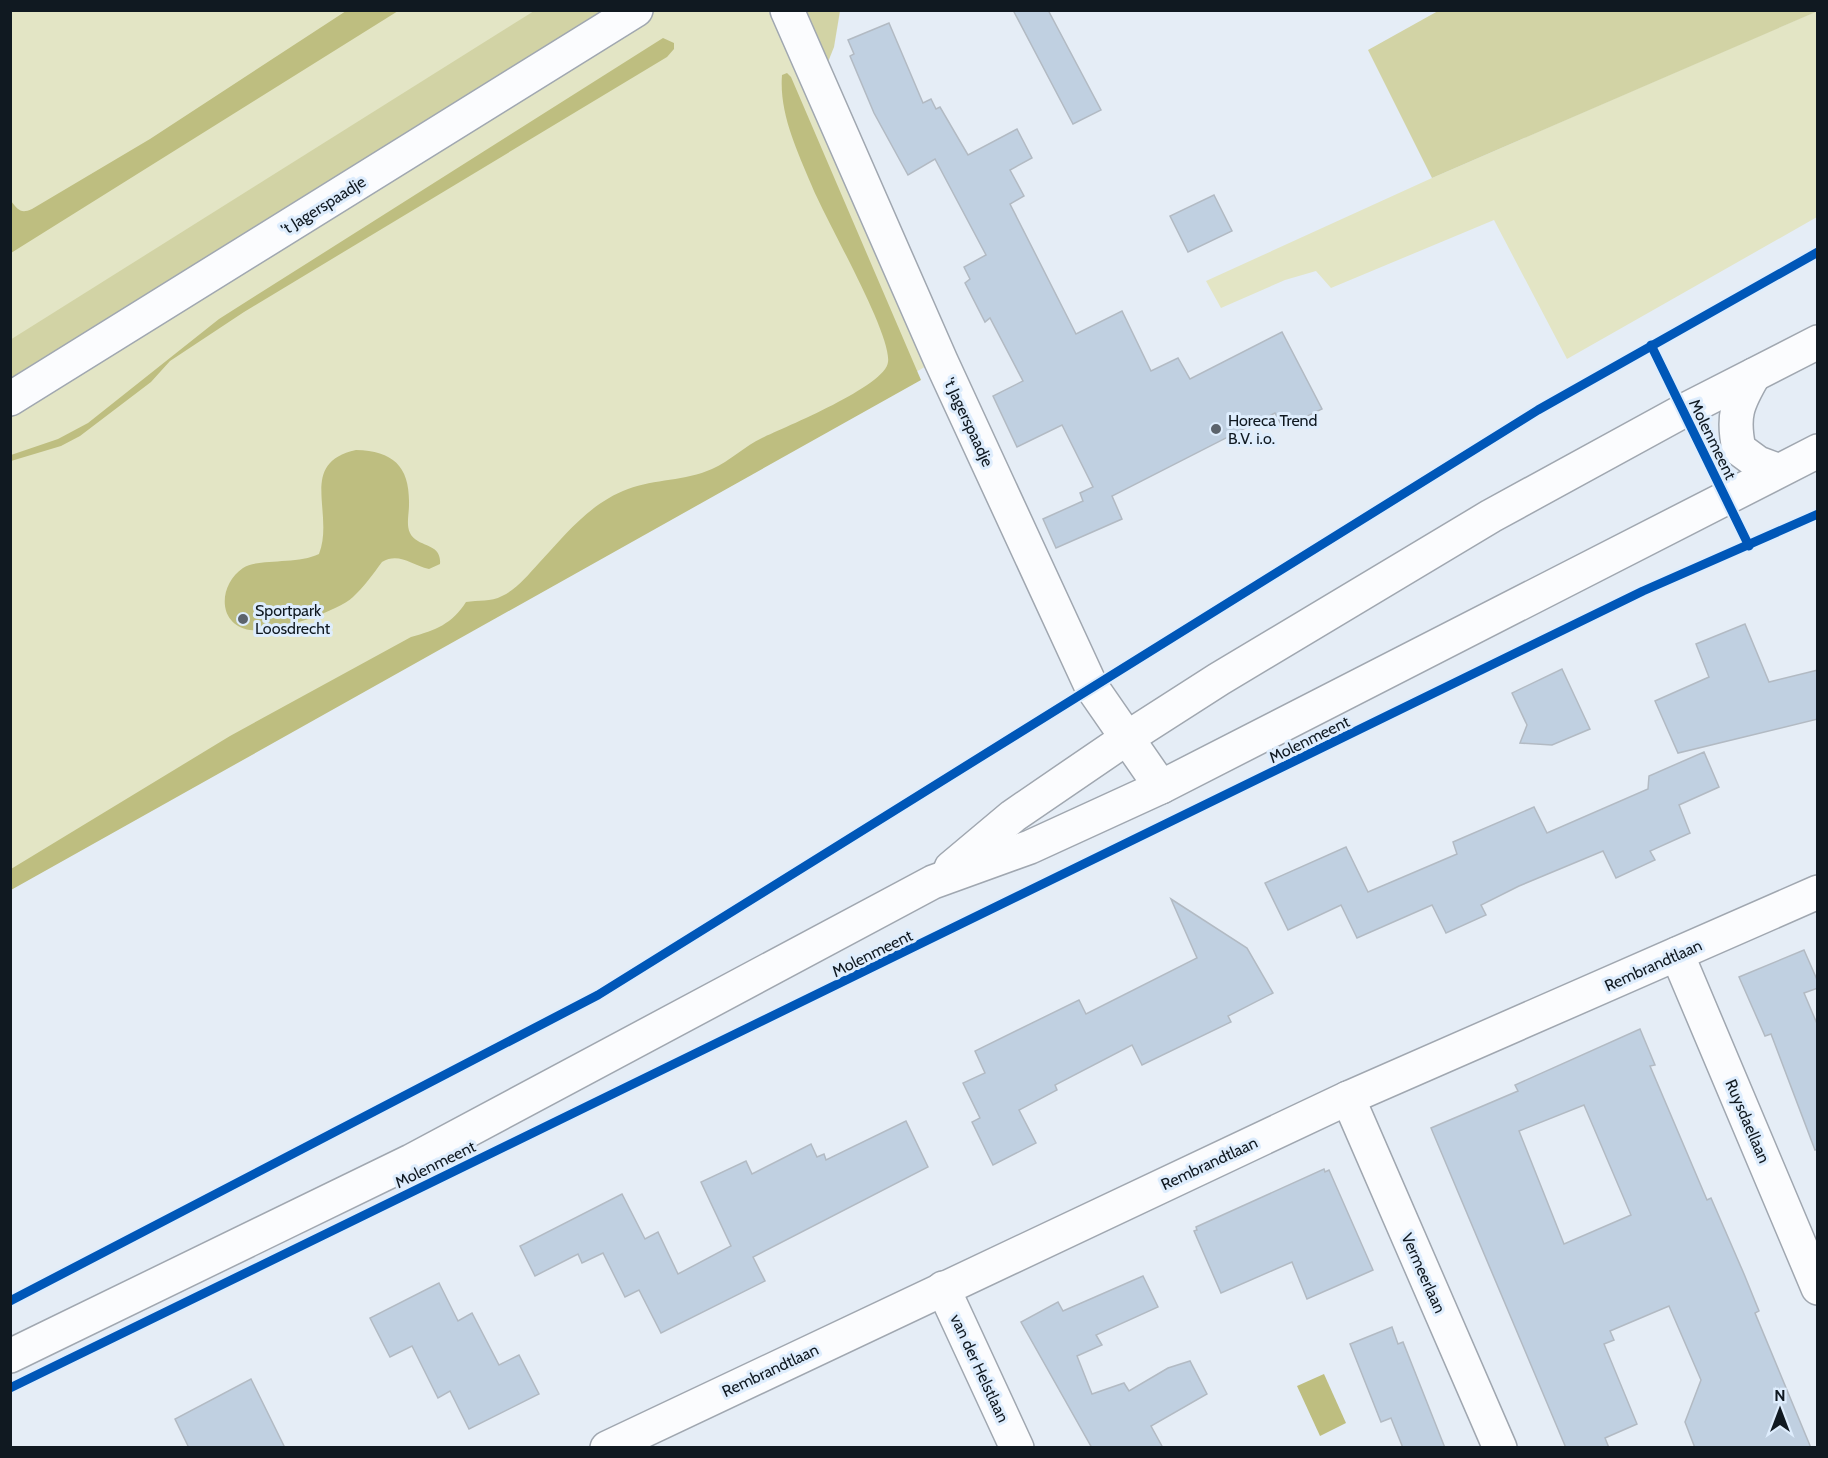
<svg xmlns="http://www.w3.org/2000/svg" width="1828" height="1458" font-family="Cabin,sans-serif">
<rect width="100%" height="100%" fill="#e5edf6"/>
<!-- green -->
<g fill="#e3e5c5">
<path d="M11,11H797L939,359L11,879Z"/>
<path d="M1817,11V217L1567,359L1494,220L1331,288L1316,271L1285,280L1221,308L1206,281L1432,178Z"/>
</g>
<!-- forest -->
<g fill="#d2d3a5">
<path d="M534,11H603L32,372L11,380L10,340Z"/>
<path d="M804,11H840L834,47L822,77Z"/>
<path d="M1438,11L1817,10L1818,11L1432,178L1368,50Z"/>
</g>
<!-- water -->
<g fill="#bebe80">
<path d="M346,11H398L11,253V201C18,210 21,214 32,209L150,139Z"/>
<path d="M663,38L674,43V49L667,57L244,312L170,361L151,382L80,436L61,446L11,461V455L58,439L88,423L219,319Z"/>
<path d="M787,73L791,77L921,380L11,890V869L230,736L411,637C436,630 452,624 466,602C478,600 491,602 502,596C517,589 527,576 539,563C566,534 590,503 628,489C655,479 685,481 712,469C730,461 745,446 762,438C785,427 886,386 888,362C892,334 825,219 811,184C797,150 779,113 782,75Z"/>
<path d="M356,450C394,451 410,467 409,505C409,514 406,525 410,533C417,548 442,542 440,564L429,569C411,565 399,552 382,562C373,574 364,587 353,597C337,612 271,634 250,630C216,624 219,584 243,568C258,558 296,565 319,554C335,513 297,463 356,450Z"/>
<path d="M1324,1374L1346,1423L1320,1436L1297,1386Z"/>
</g>
<!-- building -->
<g fill="#c0d0e1" stroke="#b2bac3" stroke-width="1.5" fill-rule="evenodd">
<path d="M1013,10H1048L1101,110L1073,124Z"/>
<path d="M889,23L923,103L931,99L936,109L940,107L968,155L1017,129L1032,158L1010,170L1024,196L1010,204L1076,334L1122,311L1151,371L1178,358L1190,379L1282,332L1322,409L1283,428L1275,413L1112,496L1122,519L1056,548L1043,519L1083,501L1080,493L1093,487L1062,425L1017,447L993,396L1023,381L990,318L985,322L965,283L970,279L964,267L986,255L935,159L908,175L874,113L850,56L854,54L848,40Z"/>
<path d="M1214,195L1232,231L1188,252L1170,216Z"/>
<path d="M1745,624L1769,682L1818,670V719L1678,753L1655,701L1709,677L1696,644Z"/>
<path d="M1562,669L1590,729L1552,745L1520,743L1527,725L1512,693Z"/>
<path d="M1704,752L1719,787L1679,805L1690,833L1650,851L1655,860L1616,878L1603,851L1519,886L1481,905L1486,915L1446,933L1432,905L1357,938L1341,905L1288,930L1265,883L1346,847L1368,892L1457,854L1453,842L1534,807L1547,833L1648,789L1649,776Z"/>
<path d="M1171,899L1247,948L1273,993L1228,1016L1231,1022L1142,1065L1132,1045L1055,1085L1057,1090L1019,1110L1036,1143L993,1165L972,1122L980,1118L963,1083L985,1073L975,1051L1079,1000L1086,1014L1197,958Z"/>
<path d="M1804,950L1818,982V988L1804,993L1818,1026V1149L1815,1150L1771,1034L1765,1036L1739,977Z"/>
<path d="M1640,1029L1655,1065L1650,1066L1707,1200L1711,1198L1744,1274L1759,1311L1755,1313L1811,1448H1695L1685,1422L1701,1380L1669,1306L1610,1331L1614,1340L1604,1344L1637,1424L1605,1438L1609,1448H1566L1431,1128L1518,1091L1515,1085ZM1584,1105L1631,1215L1564,1244L1519,1131Z"/>
<path d="M906,1121L928,1167L753,1257L765,1281L661,1333L639,1290L625,1297L603,1253L582,1263L578,1254L535,1276L520,1246L622,1194L645,1239L658,1232L678,1274L731,1246L701,1182L746,1161L752,1174L811,1144L817,1157L824,1154L826,1160Z"/>
<path d="M1324,1169L1325,1172L1329,1170L1373,1270L1307,1299L1292,1262L1221,1293L1194,1231L1197,1230L1196,1227Z"/>
<path d="M1143,1276L1158,1307L1096,1335L1102,1345L1077,1356L1092,1394L1124,1383L1129,1391L1168,1368L1190,1361L1207,1394L1151,1426L1163,1448H1092L1021,1322L1058,1302L1063,1311Z"/>
<path d="M439,1283L458,1321L472,1313L499,1365L519,1355L539,1394L469,1429L450,1391L438,1398L412,1346L390,1357L370,1318Z"/>
<path d="M1392,1327L1398,1344L1403,1342L1445,1448H1403L1391,1418L1381,1422L1350,1344Z"/>
<path d="M251,1379L285,1448H189L175,1419Z"/>
</g>
<g fill="none" stroke-linecap="round" stroke-linejoin="round">
<defs>
<g id="minor">
<path d="M787,10L941,361L1091,686L1161,787"/>
<path d="M1754,375C1737,404 1732,416 1739,449L1758,463L1777,470"/>
<path d="M10,399L636,10"/>
<path d="M1677,954L1818,1288"/>
<path d="M1348,1098L1500,1448"/>
<path d="M943,1288L1017,1448"/>
<path d="M607,1448L1348,1098L1818,892"/>
</g>
<g id="secondary">
<path d="M951,868L1013,816L1127,738L1219,679L1491,516L1683,411L1818,342"/>
<path d="M10,1356L411,1161L933,882L1030,847L1161,787L1818,451"/>
</g>
</defs>
<!-- minor casing -->
<use href="#minor" stroke="#a0a7b0" stroke-width="36"/>
<!-- secondary casing -->
<use href="#secondary" stroke="#a0a7b0" stroke-width="36"/>
<!-- path -->
<path stroke="#ced1d4" stroke-width="4" stroke-dasharray="1.5 4.5" stroke-linecap="butt" d="M1816,515L1818,518"/>
<!-- minor -->
<use href="#minor" stroke="#fbfcfe" stroke-width="33"/>
<!-- secondary -->
<use href="#secondary" stroke="#fbfcfe" stroke-width="33"/>
<defs>
<g id="cycleway">
<path d="M1651,345L1749,546"/>
<path d="M10,1301L598,995L1538,410L1818,252"/>
<path d="M10,1388L1643,591L1818,514"/>
</g>
</defs>
<!-- cycleway casing -->
<use href="#cycleway" stroke="#deedfd" stroke-width="13"/>
<!-- cycleway -->
<use href="#cycleway" stroke="#0057b8" stroke-width="9"/>
</g>
<!-- markers -->
<g fill="#5b636c" stroke="#deedfd" stroke-width="2">
<circle cx="1216" cy="429" r="6"/>
<circle cx="243" cy="619" r="6"/>
</g>
<g text-anchor="middle" stroke-width="6" stroke-linejoin="round" paint-order="stroke">
<!-- street labels -->
<g font-size="16" fill="#101921" stroke="#deedfd">
<text transform="translate(323 205) rotate(-32)" y="6">'t Jagerspaadje</text>
<text transform="translate(969 422) rotate(65)" y="6">'t Jagerspaadje</text>
<text transform="translate(1713 439) rotate(64)" y="6">Molenmeent</text>
<text transform="translate(1309 739) rotate(-26)" y="6">Molenmeent</text>
<text transform="translate(872 953) rotate(-26)" y="6">Molenmeent</text>
<text transform="translate(1653 965) rotate(-24)" y="6">Rembrandtlaan</text>
<text transform="translate(1748 1121) rotate(67)" y="6">Ruysdaellaan</text>
<text transform="translate(1209 1163) rotate(-25)" y="6">Rembrandtlaan</text>
<text transform="translate(435 1164) rotate(-26)" y="6">Molenmeent</text>
<text transform="translate(1424 1273) rotate(66)" y="6">Vermeerlaan</text>
<text transform="translate(980 1368) rotate(65)" y="6">van der Helstlaan</text>
<text transform="translate(770 1370) rotate(-25)" y="6">Rembrandtlaan</text>
</g>
<!-- poi labels -->
<g font-size="16" fill="#101921" stroke="#deedfd" text-anchor="start">
<text x="1228" y="426">Horeca Trend<tspan x="1228" dy="18">B.V. i.o.</tspan></text>
<text x="255" y="616">Sportpark<tspan x="255" dy="18">Loosdrecht</tspan></text>
</g>
</g>
<!-- border -->
<rect width="1828" height="1458" fill="none" stroke="#101921" stroke-width="24"/>
<!-- north arrow -->
<g transform="translate(1780 1410)" stroke="#deedfd" stroke-width="4.5" paint-order="stroke">
<path d="M0-4.5L10 22L0 15L-10 22Z" fill="#101921"/>
<text y="-9" font-size="16" font-weight="bold" text-anchor="middle" fill="#101921">N</text>
</g>
</svg>
